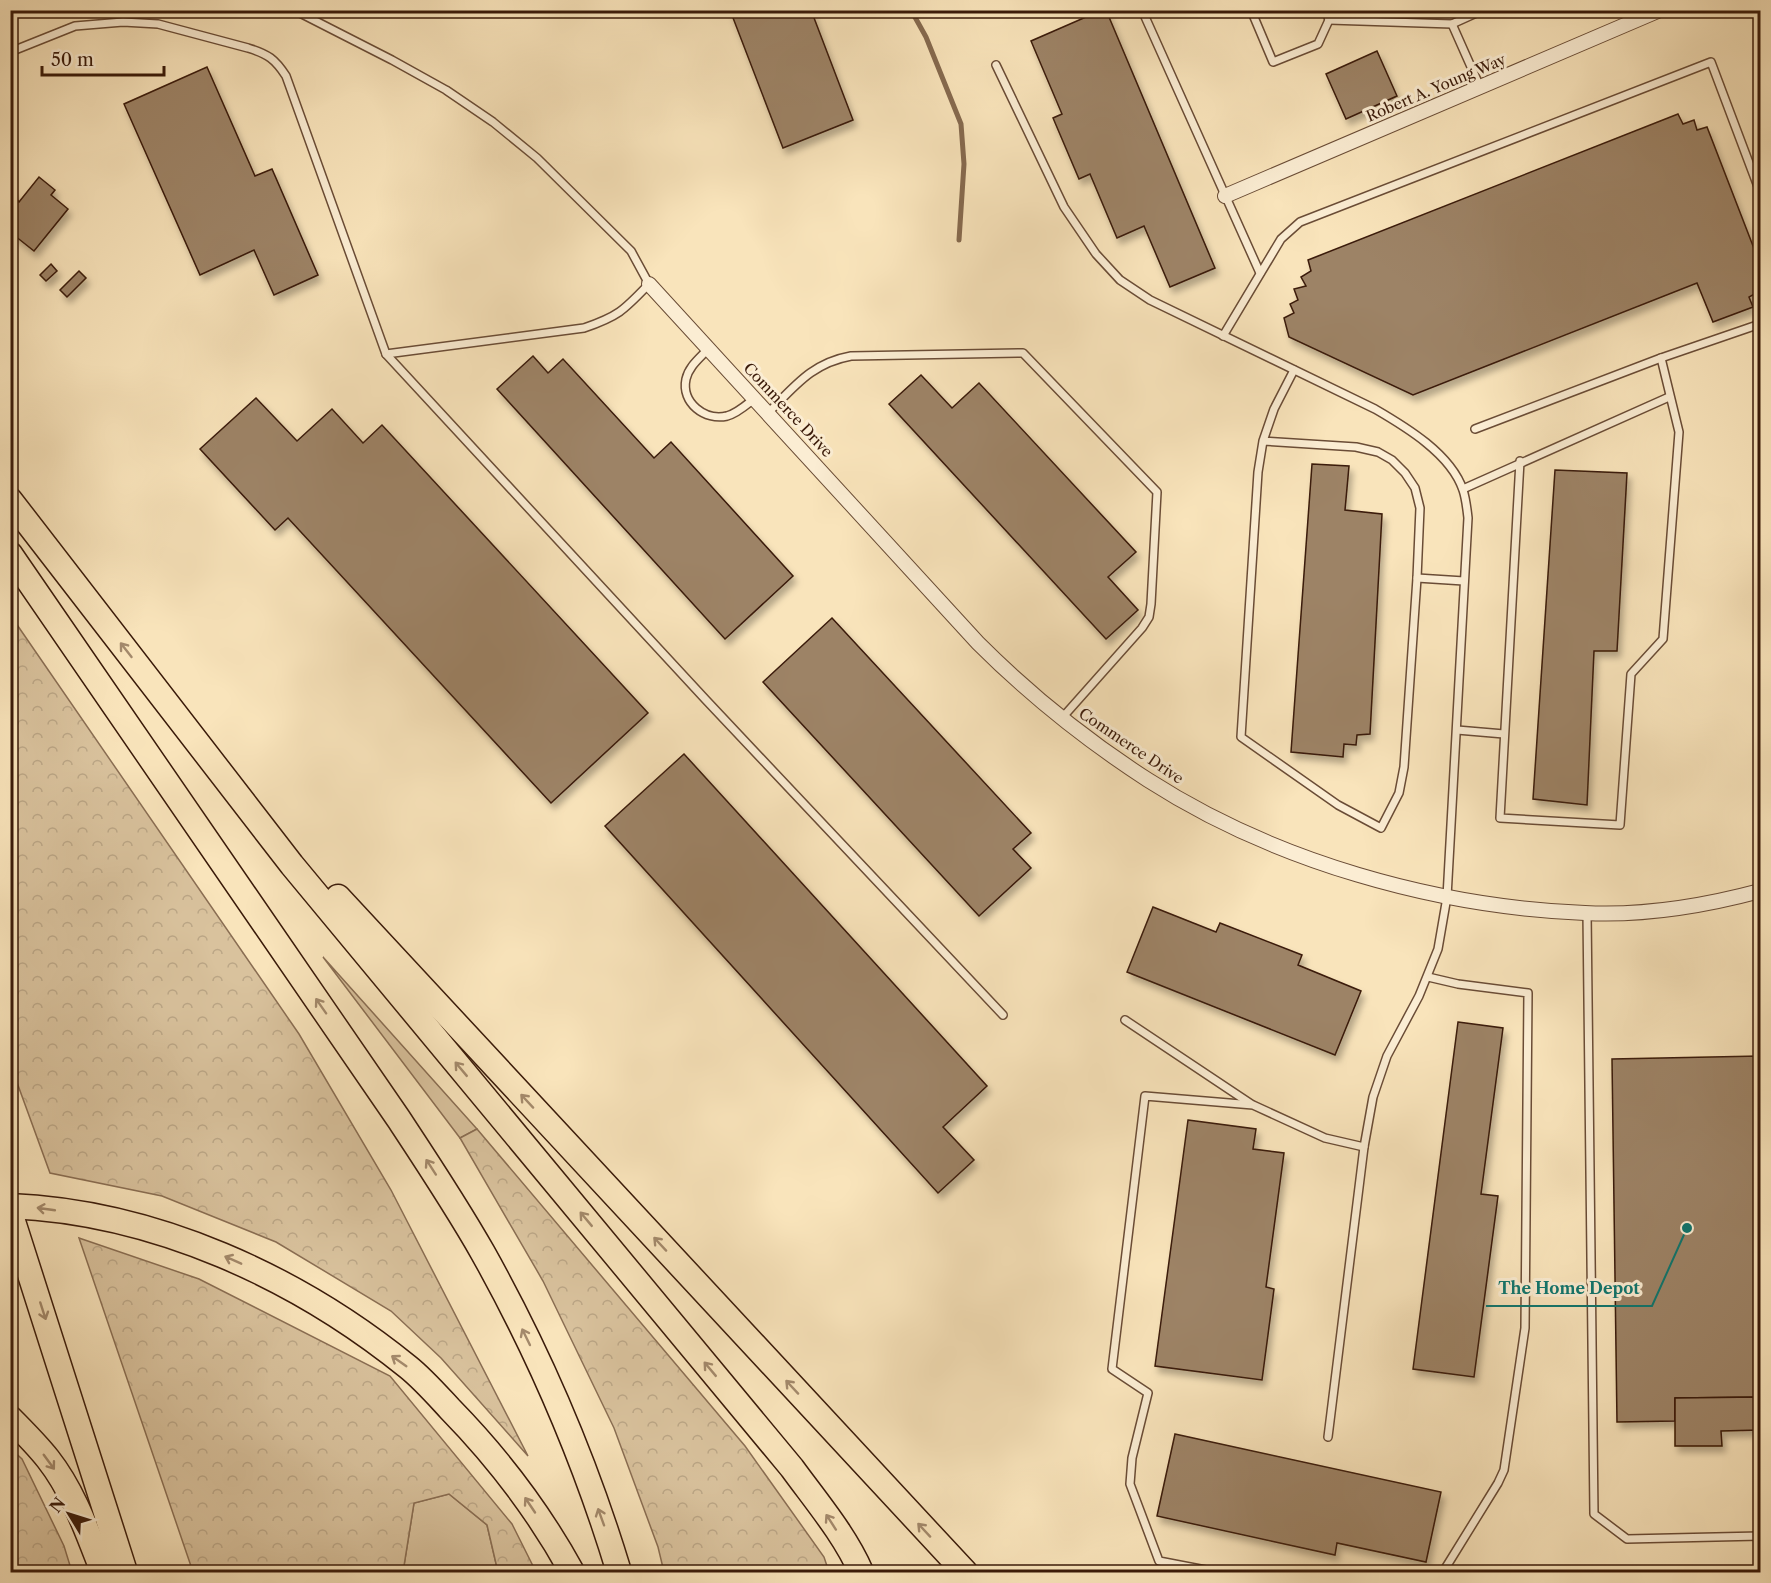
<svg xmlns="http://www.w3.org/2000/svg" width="1771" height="1583" font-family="'Libre Caslon Text',serif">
<defs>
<pattern id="forest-crowns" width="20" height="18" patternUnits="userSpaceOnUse" patternTransform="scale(1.5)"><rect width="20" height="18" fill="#d9c29d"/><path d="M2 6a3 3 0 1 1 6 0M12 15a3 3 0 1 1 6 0" fill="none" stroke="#bba686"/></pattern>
<filter id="shadow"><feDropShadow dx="3.5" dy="6" stdDeviation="3" flood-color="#0004"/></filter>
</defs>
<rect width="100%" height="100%" fill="#f9e4bb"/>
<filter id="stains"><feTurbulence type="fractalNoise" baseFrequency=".00333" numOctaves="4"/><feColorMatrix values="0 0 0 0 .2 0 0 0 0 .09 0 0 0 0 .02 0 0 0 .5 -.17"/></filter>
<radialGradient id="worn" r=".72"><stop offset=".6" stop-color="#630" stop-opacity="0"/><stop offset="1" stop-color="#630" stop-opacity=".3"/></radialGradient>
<!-- green -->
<g fill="#d9c29d" stroke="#8a6e53" stroke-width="1.5">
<path d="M323,957L477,1129L460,1138Z"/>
<path d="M449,1494L487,1525L498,1572H403L414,1503Z"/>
</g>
<!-- forest -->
<g fill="url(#forest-crowns)" stroke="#8a6e53" stroke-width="1.5">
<path d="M11,616L299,1034L391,1190L528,1456L441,1358L391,1311L276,1242L162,1196L50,1173L11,1066Z"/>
<path d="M477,1129L745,1446L824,1557L829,1572H664L658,1547L614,1428L543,1281L460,1138Z"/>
<path d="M79,1238L199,1279L390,1376L512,1524L536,1572H498L487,1525L449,1494L414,1503L403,1572H193Z"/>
<path d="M10,1448L22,1459L64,1546L72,1572H11Z"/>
</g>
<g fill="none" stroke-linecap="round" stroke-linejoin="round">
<!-- stream -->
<path stroke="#866a4f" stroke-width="5" d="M911,10L926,37L961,124L964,164L959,240"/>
</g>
<!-- building -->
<g fill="#9d8366" stroke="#3a1a09" stroke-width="1.5" filter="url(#shadow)">
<path d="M730,10H811L853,120L783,148Z"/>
<path d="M1102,10H1106L1215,268L1170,287L1144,226L1117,238L1090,174L1079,179L1053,118L1062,114L1031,41Z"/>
<path d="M1377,51L1397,96L1346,119L1326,74Z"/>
<path d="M207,67L255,176L272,169L318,275L274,295L254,250L200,275L124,104Z"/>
<path d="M1678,114L1683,124L1694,120L1697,130L1707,127L1760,264V278L1755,281L1758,292L1749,297L1753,307L1713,322L1697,283L1413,395L1289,337L1284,318L1294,313L1290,304L1298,300L1294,289L1306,286L1301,277L1311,271L1308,260Z"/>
<path d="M39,177L55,190L51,195L68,209L34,251L10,232V190L19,202Z"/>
<path d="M51,264L57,271L46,281L40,275Z"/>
<path d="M79,271L86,278L67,297L60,290Z"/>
<path d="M533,356L548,373L563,359L654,458L671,442L793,576L725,639L497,389Z"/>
<path d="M921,375L952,408L979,383L1136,552L1108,577L1138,610L1106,639L889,404Z"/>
<path d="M256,398L297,441L332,409L363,443L382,425L648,713L551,803L288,518L275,530L200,449Z"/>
<path d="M1312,464L1349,466L1345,510L1382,514L1370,734L1357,735L1356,745L1344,744L1343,757L1291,752Z"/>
<path d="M1555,470L1627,473L1617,651H1594L1587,805L1533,799Z"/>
<path d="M832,618L1031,833L1013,849L1031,868L979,916L763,682Z"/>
<path d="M684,754L987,1086L943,1127L974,1160L938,1193L605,826Z"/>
<path d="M1153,907L1216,932L1220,923L1302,955L1298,965L1361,991L1335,1055L1127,972Z"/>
<path d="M1458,1022L1503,1028L1481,1194L1498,1196L1474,1377L1413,1369Z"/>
<path d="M1760,1056V1397L1675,1398V1421L1617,1422L1612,1059Z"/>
<path d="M1188,1120L1256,1129L1253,1149L1284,1153L1266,1287L1274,1289L1262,1380L1155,1366Z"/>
<path d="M1760,1397V1430L1721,1431L1722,1446H1675V1398Z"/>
<path d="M1175,1434L1441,1492L1426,1562L1337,1543L1335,1555L1157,1516Z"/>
</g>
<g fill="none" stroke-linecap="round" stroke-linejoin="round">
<defs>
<g id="service">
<path d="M294,10L392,60L446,90L493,122L537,158L631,251L649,284C624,310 619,316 584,328L386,354"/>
<path d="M1142,10L1260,273"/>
<path d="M1251,10L1273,62L1318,44L1329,20"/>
<path d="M1326,10L1329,20L1452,24L1483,10"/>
<path d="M1452,24L1480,87"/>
<path d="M10,52L75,26L123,22L158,24L248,48C268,54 275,59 286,76L386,354L706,700L1003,1015"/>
<path d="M996,65L1064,207L1096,254L1120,280L1150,300L1375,409C1406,427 1451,454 1463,490C1466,499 1467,509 1468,518L1447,897L1438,949L1419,996L1387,1056L1373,1097L1364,1147L1328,1437"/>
<path d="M1223,336L1281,239L1300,222L1711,62L1760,192"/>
<path d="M708,349C700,358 689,366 686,379C681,403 705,421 727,416C738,413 746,405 755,398"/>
<path d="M768,413C795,386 812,363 851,356L1023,353L1157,492L1151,604L1149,617L1142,628L1062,718"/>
<path d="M1475,429L1661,358L1760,324"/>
<path d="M1263,441L1258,472L1241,737L1338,805L1381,828L1399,793L1404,767L1417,578L1420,508L1415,488L1405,473L1392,460L1378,452L1356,447L1263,441L1274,409L1294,370"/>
<path d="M1520,461L1500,818L1620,825L1631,674L1663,639L1679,432L1661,358"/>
<path d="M1463,489L1669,397"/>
<path d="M1417,578L1464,581"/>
<path d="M1457,730L1504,734"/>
<path d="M1587,913L1594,1514L1627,1539L1760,1536"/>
<path d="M1428,977L1458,984L1528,993L1525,1328L1504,1470L1498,1483L1443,1572"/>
<path d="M1125,1020L1251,1104"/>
<path d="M1216,1572L1159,1561L1130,1484L1132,1458L1148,1393L1112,1369L1145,1096L1253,1105L1325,1138L1364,1147"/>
</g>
<g id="minor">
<path d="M1225,196L1660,10"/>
<path d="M649,284L978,643C1030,695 1086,740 1148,780C1274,861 1435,907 1585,913C1644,916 1704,906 1760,891"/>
</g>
<g id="motorway">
<path d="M10,500L292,865L792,1468C816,1501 845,1535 861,1572"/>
<path d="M10,554L398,1118C427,1162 457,1207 483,1253C539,1353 586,1463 619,1572"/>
<path d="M338,897L965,1572"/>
<path d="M10,1206C155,1212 297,1277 408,1367C423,1379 437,1395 450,1409C498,1458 539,1512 572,1572"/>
<path d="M10,1212L125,1572"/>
<path d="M10,1418C23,1431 37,1445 48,1459C74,1492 88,1534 103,1572"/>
</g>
</defs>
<!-- service casing -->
<use href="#service" stroke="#6a4c36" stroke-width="10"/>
<!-- minor casing -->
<use href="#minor" stroke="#6a4c36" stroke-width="16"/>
<!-- motorway casing -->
<use href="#motorway" stroke="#3a1a09" stroke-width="27"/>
<!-- service -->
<use href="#service" stroke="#fbedd3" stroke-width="7"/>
<!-- minor -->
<use href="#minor" stroke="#fbedd3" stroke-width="14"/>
<!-- motorway -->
<use href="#motorway" stroke="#f9e4bb" stroke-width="24"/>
</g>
<!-- one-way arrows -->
<defs><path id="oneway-shaft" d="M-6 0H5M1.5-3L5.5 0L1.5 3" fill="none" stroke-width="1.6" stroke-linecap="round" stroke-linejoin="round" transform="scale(1.5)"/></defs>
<g stroke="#a3896b">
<use href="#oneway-shaft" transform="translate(126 650) rotate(-128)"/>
<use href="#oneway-shaft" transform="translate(321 1006) rotate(-125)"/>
<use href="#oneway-shaft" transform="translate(461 1069) rotate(-130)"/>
<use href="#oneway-shaft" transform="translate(527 1101) rotate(-133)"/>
<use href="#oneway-shaft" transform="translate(431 1167) rotate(-123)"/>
<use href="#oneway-shaft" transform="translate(46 1209) rotate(-172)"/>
<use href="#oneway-shaft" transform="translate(586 1219) rotate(-130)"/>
<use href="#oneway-shaft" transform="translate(660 1244) rotate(-133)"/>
<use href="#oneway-shaft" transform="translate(233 1260) rotate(-156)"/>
<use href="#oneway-shaft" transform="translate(43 1311) rotate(72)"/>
<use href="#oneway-shaft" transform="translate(526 1337) rotate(-116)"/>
<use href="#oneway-shaft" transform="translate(399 1361) rotate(-145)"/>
<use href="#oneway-shaft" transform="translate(710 1369) rotate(-130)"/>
<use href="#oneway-shaft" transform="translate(792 1387) rotate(-133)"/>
<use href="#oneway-shaft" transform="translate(49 1462) rotate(54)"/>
<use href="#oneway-shaft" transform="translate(530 1505) rotate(-124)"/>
<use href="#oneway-shaft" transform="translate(601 1517) rotate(-110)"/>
<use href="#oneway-shaft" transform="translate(831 1522) rotate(-123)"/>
<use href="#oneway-shaft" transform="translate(924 1530) rotate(-133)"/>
</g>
<g text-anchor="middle" stroke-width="6" stroke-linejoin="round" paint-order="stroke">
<!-- street labels -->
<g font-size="15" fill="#3a1a09" stroke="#fbedd3">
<text transform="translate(1436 88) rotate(-23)" y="5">Robert A. Young Way</text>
<text transform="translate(788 410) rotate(47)" y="5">Commerce Drive</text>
<text transform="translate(1131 746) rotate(34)" y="5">Commerce Drive</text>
</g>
</g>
<!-- callouts -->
<path fill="none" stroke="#0f766e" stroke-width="2" d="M1687 1228L1652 1306H1486"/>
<circle fill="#0f766e" stroke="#fbedd3" stroke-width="2" cx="1687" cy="1228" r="6"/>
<g font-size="16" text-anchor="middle" font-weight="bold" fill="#0f766e" stroke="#fbedd3" stroke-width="6" stroke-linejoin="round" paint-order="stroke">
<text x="1569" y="1294">The Home Depot</text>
</g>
<!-- margin -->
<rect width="1771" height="1583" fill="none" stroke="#f9e4bb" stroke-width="36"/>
<rect x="12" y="12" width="1747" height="1559" fill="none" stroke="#3a1a09" stroke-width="3"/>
<rect x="18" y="18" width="1735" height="1547" fill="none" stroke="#3a1a09" stroke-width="1.5"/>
<!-- north arrow -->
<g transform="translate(69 1514) rotate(308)" stroke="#fbedd3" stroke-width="4.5" paint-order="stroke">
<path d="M0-4.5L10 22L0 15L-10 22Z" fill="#3a1a09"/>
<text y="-9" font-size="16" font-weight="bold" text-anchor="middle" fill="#3a1a09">N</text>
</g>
<!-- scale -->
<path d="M42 66v9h122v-9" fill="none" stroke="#3a1a09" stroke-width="3"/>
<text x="51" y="66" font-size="18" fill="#3a1a09" stroke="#fbedd3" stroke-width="4.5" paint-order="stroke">50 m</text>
<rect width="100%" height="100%" filter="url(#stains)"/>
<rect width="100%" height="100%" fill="url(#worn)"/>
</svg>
